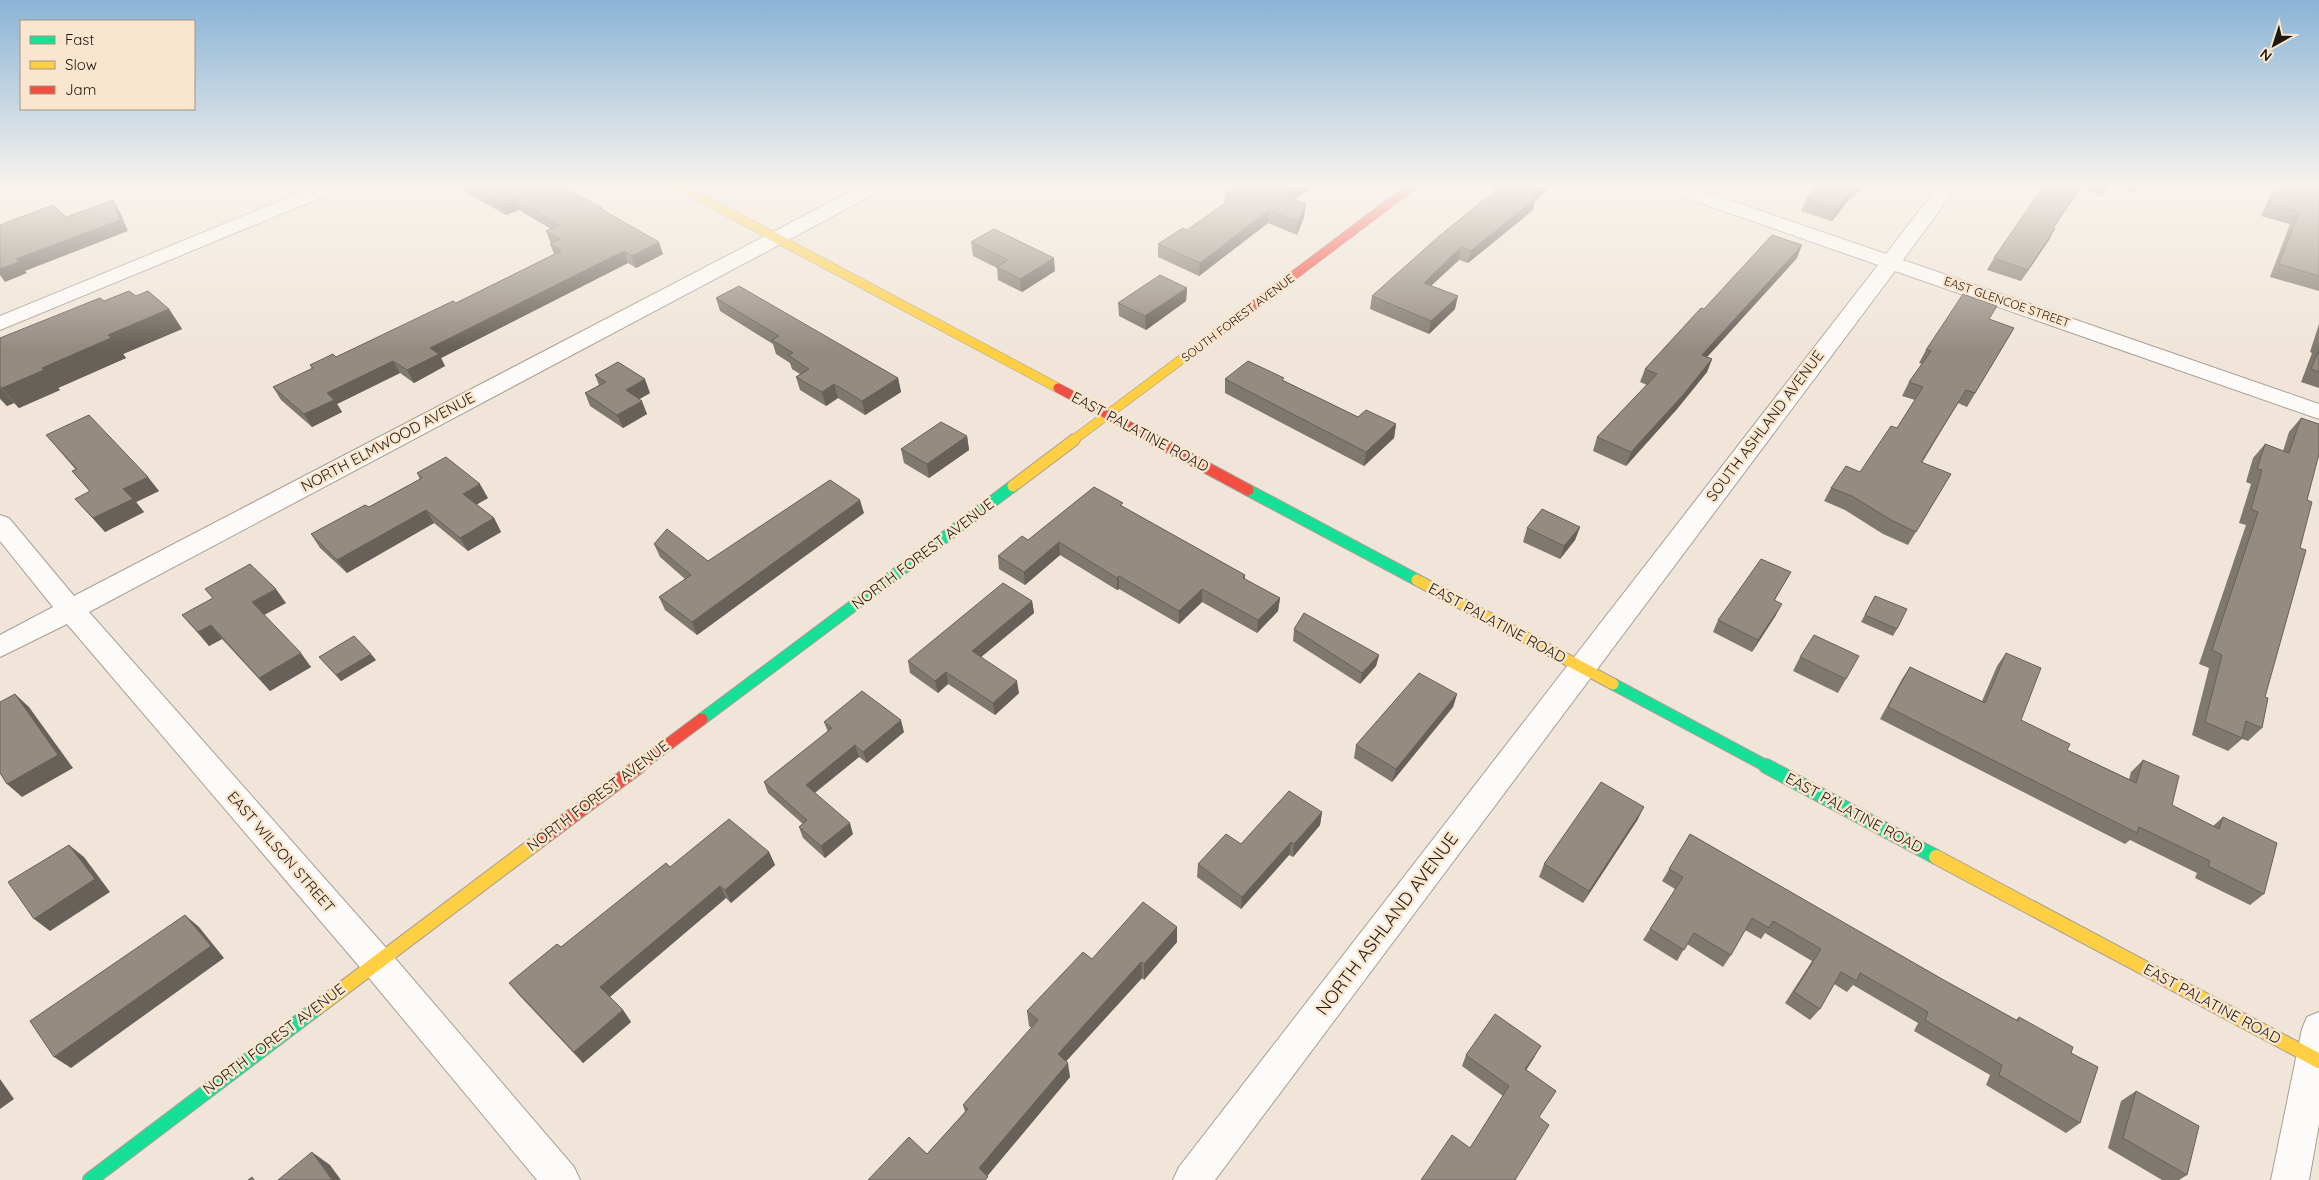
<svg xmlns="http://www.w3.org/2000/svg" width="2319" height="1180" font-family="Quicksand,sans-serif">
<rect width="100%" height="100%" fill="#f0e5d8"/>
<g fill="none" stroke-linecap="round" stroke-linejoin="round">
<defs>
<g id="street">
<path d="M321,184H346L344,188L0,330V316Z"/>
<path d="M865,184H888L886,188L89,612L388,950L574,1167L580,1180H537L364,972L67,624L0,657V635L53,607L0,541V515L9,518L74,596Z"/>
<path d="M1656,184H1683L1886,254L1940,184H1959L1903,260L2319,404V419L1895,271L1215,1180H1173L1179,1167L1878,265L1658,188Z"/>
<path d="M2319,1012V1124L2309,1180H2271L2302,1029L2307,1017Z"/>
</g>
<g id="fast-far1">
<path d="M1248,490L1417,580"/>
<path d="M1613,684L1768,767"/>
<path d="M702,719L1013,486"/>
</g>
<g id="fast">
<path d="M1766,766L1936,857"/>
<path d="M90,1180L317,1008"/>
</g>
<g id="slow-far2">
<path d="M675,184L1058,388"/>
<path d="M1072,441L1249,309"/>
</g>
<g id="slow-far1">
<path d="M1013,486L1074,440"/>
<path d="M1417,580L1613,684"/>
</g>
<g id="slow">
<path d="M1936,857L2319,1061"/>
<path d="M317,1008L540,840"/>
</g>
<g id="jam-far2">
<path d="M1249,309L1415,184"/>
<path d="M1058,388L1157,441"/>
</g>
<g id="jam-far1">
<path d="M1155,440L1248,490"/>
<path d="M638,767L702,719"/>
</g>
<path id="jam" d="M540,840L639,766"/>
</defs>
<!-- street casing -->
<use href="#street" stroke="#a79f95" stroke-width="2"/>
<!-- fast-far1 casing -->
<use href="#fast-far1" stroke="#a79f95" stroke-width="13"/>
<!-- fast casing -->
<use href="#fast" stroke="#a79f95" stroke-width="16"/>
<!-- slow-far2 casing -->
<use href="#slow-far2" stroke="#a79f95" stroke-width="10"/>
<!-- slow-far1 casing -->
<use href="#slow-far1" stroke="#a79f95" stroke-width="13"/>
<!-- slow casing -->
<use href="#slow" stroke="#a79f95" stroke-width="16"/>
<!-- jam-far2 casing -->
<use href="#jam-far2" stroke="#a79f95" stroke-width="10"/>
<!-- jam-far1 casing -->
<use href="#jam-far1" stroke="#a79f95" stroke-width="13"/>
<!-- jam casing -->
<use href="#jam" stroke="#a79f95" stroke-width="16"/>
<!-- street -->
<use href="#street" fill="#fdfbf9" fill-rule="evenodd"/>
<!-- fast-far1 -->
<use href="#fast-far1" stroke="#16e098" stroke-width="11"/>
<!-- fast -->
<use href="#fast" stroke="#16e098" stroke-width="14"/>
<!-- slow-far2 -->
<use href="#slow-far2" stroke="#ffcf43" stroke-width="9"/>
<!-- slow-far1 -->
<use href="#slow-far1" stroke="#ffcf43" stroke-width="11"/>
<!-- slow -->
<use href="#slow" stroke="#ffcf43" stroke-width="14"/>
<!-- jam-far2 -->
<use href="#jam-far2" stroke="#f24e42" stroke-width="9"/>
<!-- jam-far1 -->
<use href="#jam-far1" stroke="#f24e42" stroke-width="11"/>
<!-- jam -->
<use href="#jam" stroke="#f24e42" stroke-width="14"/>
</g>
<!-- wall -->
<g fill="#7f786f">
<path d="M451,184H558L604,211L663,254L636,268L628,263L441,358L445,366L414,383L400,373L337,404L342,412L312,427L281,400L273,387L312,369L310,365L336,357L456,303L554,254L550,244H551L546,231L551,229L519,210L506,215Z"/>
<path d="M1318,184L1295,199L1304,217L1297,235L1268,223L1199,276L1158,257V244L1187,230L1224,204L1225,192Z"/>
<path d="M1495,184L1535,201L1533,210L1468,263L1459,260L1431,286L1455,309L1429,334L1370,309L1372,296L1494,192Z"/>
<path d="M1819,184H1865L1853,198L1851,197L1832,221L1801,211L1807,198Z"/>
<path d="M2045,184H2110L2103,196L2080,189L2053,228H2055L2049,240L2021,281L1987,270L1994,258Z"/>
<path d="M2111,184H2140L2135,192Z"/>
<path d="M2279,184L2299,189L2302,184H2319V291L2270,277L2290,224L2261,216L2270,196Z"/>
<path d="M971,242L1055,271L1022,292L998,280L997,268L973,256Z"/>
<path d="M1797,258L1707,357L1712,359L1707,372L1677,409L1626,466L1593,451L1597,437L1647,385L1640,382L1645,369L1704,309Z"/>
<path d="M1187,288L1186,301L1146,330L1119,316L1118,303Z"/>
<path d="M136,296L169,309L182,329L123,354L126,358L58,388L60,390L19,408L14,403L7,406L0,399V338Z"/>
<path d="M716,298L898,378L901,392L865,415L838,398L826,406L800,390L796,377L800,374L792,369L790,363L776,354L773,344L720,311Z"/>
<path d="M1989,319L2014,328L1967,407L1958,403L1922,463L1951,474L1908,545L1883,534L1845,510L1824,501L1831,488L1860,472L1897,428L1915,400L1902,396L1909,382L1922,364L1919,363L1926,350Z"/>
<path d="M2319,324V388L2301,382L2312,353L2310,352Z"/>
<path d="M595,375L650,393L639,399L647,414L623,428L590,406L585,393L599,385Z"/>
<path d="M1225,379L1284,381L1358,417L1396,424L1394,438L1364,466L1225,393Z"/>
<path d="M2301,418L2307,500L2300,548L2265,697L2262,728L2248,741L2242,739L2228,751L2192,735L2209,668L2199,664L2246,525L2239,523L2251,484L2246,482L2253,458L2265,444L2283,451L2289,432Z"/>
<path d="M46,435L159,491L136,502L144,512L105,532L75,499L90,492L72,471L76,470Z"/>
<path d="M967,436L969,450L929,478L904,463L901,449Z"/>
<path d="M417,473L488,498L476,504L494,518L501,532L468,551L434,523L347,573L320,548L311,534L369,507L420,479Z"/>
<path d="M1123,507L1245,575V579L1280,598L1278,611L1257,633L1202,602L1179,624L1119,589L1117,590L1060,555L1025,585L999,569L998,556L1028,540Z"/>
<path d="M864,513L697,635L665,610L659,597L685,579L660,557L654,544L708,561Z"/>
<path d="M1580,527L1575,540L1560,559L1523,542L1527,528Z"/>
<path d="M1791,572L1775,600L1776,615L1752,652L1713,632L1718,620Z"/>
<path d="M205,589L286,603L264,615L311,667L270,691L222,639L209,646L182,615L213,598Z"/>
<path d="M1875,596L1897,629L1893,636L1861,622Z"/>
<path d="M1032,601L1034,613L981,657L1019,693L995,715L948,684L938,693L910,673L908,661Z"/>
<path d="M1294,629L1379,655L1376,666L1360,684L1293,641Z"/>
<path d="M2006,653L2021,720L2067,750L2129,779L2131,772L2143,760L2172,805L2213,826L2223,817L2264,894L2250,905L2195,878L2197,873L2130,840L2125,844L1880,719L1902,679L1910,667L1982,701L1997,666Z"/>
<path d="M319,657L376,660L341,681Z"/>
<path d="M1800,657L1846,679L1838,693L1793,671Z"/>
<path d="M1457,694L1453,707L1392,782L1354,758L1356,745Z"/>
<path d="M824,722L904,732L867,763L859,757L815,793L853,834L825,858L803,838L799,827L803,824L768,793L764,782L828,732Z"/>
<path d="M1322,812L1320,825L1293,857L1289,855L1241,909L1197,877L1198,864L1241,844Z"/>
<path d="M1638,819L1583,903L1539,877L1544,864Z"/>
<path d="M1690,834L1942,979L2016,1020L2019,1017L2071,1053L2080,1123L2066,1133L1986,1085L1990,1075L1914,1031L1918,1023L1853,985L1847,992L1834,984L1820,1009L1810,1020L1785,1003L1812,961L1765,933L1761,939L1745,930L1731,955L1723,967L1687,944L1677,961L1643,940L1675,889L1662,881Z"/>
<path d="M769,852L775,865L731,903L726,898L610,997L623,1010L631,1022L583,1063L519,995L509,983L561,947L670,867Z"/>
<path d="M1177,927V942L1144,980L1142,978L1066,1061L1070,1077L987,1176L927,1154L965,1112L963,1105L1032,1028L1029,1026L1027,1011L1092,959Z"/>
<path d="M1466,1055L1535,1056L1526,1070L1556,1091L1550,1101L1470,1148L1503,1096L1462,1066Z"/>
<path d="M2136,1091L2187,1175L2179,1180H2162L2108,1148L2121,1101Z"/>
</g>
<!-- shaded-wall -->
<g fill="#68615a">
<path d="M40,184H62L44,190Z"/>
<path d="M1300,184H1318L1283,207L1284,194Z"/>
<path d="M1543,184H1554L1535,201L1533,210L1468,263L1471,251Z"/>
<path d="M1856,184L1851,197L1832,221L1837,208Z"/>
<path d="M1859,184H1865L1853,198Z"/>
<path d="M2082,184L2080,189L2046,239L2053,228Z"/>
<path d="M514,198L519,210L506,215L501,203Z"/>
<path d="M113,200L120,212L128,231L25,271L27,273L5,282L0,275V269Z"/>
<path d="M1306,204L1304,217L1297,235L1298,222Z"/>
<path d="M1269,210L1268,223L1199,276L1200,263Z"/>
<path d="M2055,228L2049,240L2021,281L2028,270Z"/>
<path d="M659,242L663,254L636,268L632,256Z"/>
<path d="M1802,245L1797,258L1697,368L1702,355Z"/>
<path d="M1461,247L1459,260L1421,295L1424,283Z"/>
<path d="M624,251L628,263L441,358L445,366L414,383L407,370L430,348Z"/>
<path d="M1054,258L1055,271L1022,292L1020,279Z"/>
<path d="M1187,288L1186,301L1146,330L1145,316Z"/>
<path d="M1458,296L1455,309L1429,334L1431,321Z"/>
<path d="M169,309L182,329L123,354L126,358L58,388L60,390L19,408L2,388L108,335Z"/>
<path d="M1712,359L1707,372L1677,409L1626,466L1631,452Z"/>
<path d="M393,361L400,373L337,404L342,412L312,427L304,414L327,393Z"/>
<path d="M898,378L901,392L865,415L862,401Z"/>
<path d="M645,379L650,393L631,404L626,390Z"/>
<path d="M834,384L838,398L826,406L822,392Z"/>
<path d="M0,387L14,403L7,406L0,398Z"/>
<path d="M642,401L647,414L623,428L617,415Z"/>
<path d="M1396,424L1394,438L1364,466L1366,452Z"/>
<path d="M967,436L969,450L929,478L927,464Z"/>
<path d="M148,477L159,491L136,502L144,512L105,532L93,518L123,489Z"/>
<path d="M480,484L488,498L471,508L463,494Z"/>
<path d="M860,500L864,513L697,635L692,622Z"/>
<path d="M426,510L434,523L347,573L337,560Z"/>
<path d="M494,518L501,532L468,551L460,538Z"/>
<path d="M1580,527L1575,540L1560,559L1564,546Z"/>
<path d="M1059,542L1060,555L1025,585L1024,572Z"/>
<path d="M1119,576V589L1117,590V578Z"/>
<path d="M276,589L286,603L262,616L252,602Z"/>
<path d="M1202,589V602L1179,624V611Z"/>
<path d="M1280,598L1278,611L1257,633L1258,620Z"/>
<path d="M1032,601L1034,613L974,663L972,651Z"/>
<path d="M1782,604L1776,615L1752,652L1758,640Z"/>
<path d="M211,625L222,639L209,646L198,632Z"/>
<path d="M301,653L311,667L270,691L259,678Z"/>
<path d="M371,654L376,660L341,681L336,675Z"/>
<path d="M1379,655L1376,666L1360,684L1362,673Z"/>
<path d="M946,672L948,684L938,693L935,681Z"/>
<path d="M1017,681L1019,693L995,715L993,703Z"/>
<path d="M15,694L29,707L73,768L22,797L7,784Z"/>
<path d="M1457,694L1453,707L1392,782L1396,769Z"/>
<path d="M901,720L904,732L867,763L863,752Z"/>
<path d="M855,745L859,757L810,796L806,785Z"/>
<path d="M1644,807L1638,819L1583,903L1589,891Z"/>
<path d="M1322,812L1320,825L1293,857L1294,844Z"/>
<path d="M850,823L853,834L825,858L821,846Z"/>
<path d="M1291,842L1289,855L1241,909L1242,897Z"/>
<path d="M69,845L84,857L110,892L50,931L34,919Z"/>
<path d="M769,852L775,865L731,903L725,890Z"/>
<path d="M720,886L726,898L608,998L600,987Z"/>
<path d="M185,915L199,927L224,958L71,1068L54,1057Z"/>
<path d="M1177,927V942L1144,980V964Z"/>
<path d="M1141,962L1142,978L1060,1068L1058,1054Z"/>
<path d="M623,1010L631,1022L583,1063L574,1052Z"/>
<path d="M1541,1046L1535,1056L1520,1080L1525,1069Z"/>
<path d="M1068,1063L1070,1077L984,1180L979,1168Z"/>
<path d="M0,1079L14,1099L0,1109Z"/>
<path d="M312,1152L330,1165L341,1180H332Z"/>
</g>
<!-- building -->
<g fill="#948b81" stroke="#68615a">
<path d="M467,184H558L603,208L601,209L659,242L632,256L624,251L430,348L439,354L407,370L393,361L327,393L334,400L304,414L273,387L313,368L310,365L333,354L336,357L453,301L456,303L561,251L550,244L560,239L546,231L559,225L514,198L501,203Z"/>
<path d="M1236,184H1300L1284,194L1306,204L1298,222L1269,210L1200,263L1158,244L1183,228L1187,230L1235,196L1225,192Z"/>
<path d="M1495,184H1543L1530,196L1536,198L1471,251L1461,247L1424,283L1458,296L1431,321L1372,296L1438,237L1501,186Z"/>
<path d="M1819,184H1856L1837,208L1807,198Z"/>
<path d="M2045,184H2082L2053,228H2055L2028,270L1994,258Z"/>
<path d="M2279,184L2302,190L2304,184H2319V276L2279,264L2299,212L2270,203Z"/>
<path d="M113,200L120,220L16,259L19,262L0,269V225L53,205L66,217Z"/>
<path d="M994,229L1054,258L1020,279L997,267L1008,260L971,242Z"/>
<path d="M1772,235L1802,245L1702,355L1712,359L1683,395L1631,452L1597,437L1657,374L1645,369L1701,308L1704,309Z"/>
<path d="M1160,275L1187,288L1145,316L1118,303Z"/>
<path d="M739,286L898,378L862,401L834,384L822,392L796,377L809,369L788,355L793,353L772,340L779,336L716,298Z"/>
<path d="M129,291L136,296L148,291L169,309L108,335L111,338L42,368L44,370L2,388L0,386V338L100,298L104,301Z"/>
<path d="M1963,294L1997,306L1989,319L2014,328L1975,393L1966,390L1921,462L1951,474L1916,532L1891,520L1852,496L1831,488L1846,466L1860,472L1891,426L1897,428L1923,387L1909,382L1931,351L1926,350Z"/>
<path d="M2319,350V372L2311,369Z"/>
<path d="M1248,361L1284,378L1282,380L1358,417L1366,410L1396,424L1366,452L1225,379Z"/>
<path d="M618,362L645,379L626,390L642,401L617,415L585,393L606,382L595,375Z"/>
<path d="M89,415L148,477L123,489L133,499L93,518L75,499L90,491L72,471L77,469L46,435Z"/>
<path d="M2301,418L2319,424V454L2307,500L2312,502L2300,548L2306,550L2265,697L2268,698L2262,728L2246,721L2242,738L2205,722L2222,655L2212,650L2258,512L2251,509L2262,470L2257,469L2265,444L2289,453Z"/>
<path d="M941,422L967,436L927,464L901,449Z"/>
<path d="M446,457L480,484L463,494L494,518L460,538L426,510L337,560L311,534L365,505L369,507L422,478L417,473Z"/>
<path d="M830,480L860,500L692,622L659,597L691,575L654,544L667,529L708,561Z"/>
<path d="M1094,487L1123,503L1120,505L1245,575L1243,578L1280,598L1258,620L1202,589L1179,611L1119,576L1117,578L1059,542L1024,572L998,556L1022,536L1028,540Z"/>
<path d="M1542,509L1580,527L1564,546L1527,528Z"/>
<path d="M1761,559L1791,572L1774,600L1782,604L1758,640L1718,620Z"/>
<path d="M250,564L276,589L252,602L301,653L259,678L211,625L198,632L182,615L213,598L205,589Z"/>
<path d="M1003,583L1032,601L972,651L1017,681L993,703L946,672L935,681L908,661Z"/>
<path d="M1875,596L1907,609L1897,629L1865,615Z"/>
<path d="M1304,613L1379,655L1362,673L1294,629Z"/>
<path d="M1814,635L1859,656L1846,679L1800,657Z"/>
<path d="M354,636L371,654L336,675L319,657Z"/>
<path d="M2006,653L2041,668L2021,720L2070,744L2067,750L2136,783L2143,760L2179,776L2172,805L2219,829L2223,817L2277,843L2264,894L2208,866L2210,861L2139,827L2137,833L1888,707L1910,667L1985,703Z"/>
<path d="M1419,673L1457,694L1396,769L1356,745Z"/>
<path d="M862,691L901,720L863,752L855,745L806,785L850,823L821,846L799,827L807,820L764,782L832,728L824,722Z"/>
<path d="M15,694L58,755L7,784L0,773V702Z"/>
<path d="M1601,782L1644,807L1589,891L1544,864Z"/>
<path d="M1289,791L1322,812L1294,844L1291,842L1242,897L1198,864L1226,834L1241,844Z"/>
<path d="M729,819L769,852L725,890L720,886L600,987L623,1010L574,1052L509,983L557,944L561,947L666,863L670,867Z"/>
<path d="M1690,834L1942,979L2018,1021L2019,1017L2073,1047L2071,1053L2098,1067L2080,1123L1999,1075L2002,1065L1925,1020L1928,1012L1860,973L1857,981L1841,972L1820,1009L1794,992L1821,949L1773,921L1769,928L1752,918L1731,955L1694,933L1684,950L1650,929L1683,877L1669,869Z"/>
<path d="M69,845L95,879L34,919L8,882Z"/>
<path d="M1143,902L1177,927L1144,964L1141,962L1058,1054L1068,1063L979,1168L988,1177L985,1180H868L909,1137L927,1154L968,1109L963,1105L1038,1020L1027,1011L1083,952L1092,959Z"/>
<path d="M185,915L211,946L54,1057L30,1021Z"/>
<path d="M1495,1014L1541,1046L1525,1069L1556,1091L1539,1117L1549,1125L1515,1180H1421L1452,1135L1470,1148L1509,1086L1466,1055Z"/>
<path d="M2136,1091L2199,1126L2187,1175L2123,1138Z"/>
<path d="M312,1152L332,1180H278Z"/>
<path d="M252,1177L254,1180H248Z"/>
</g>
<!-- sky -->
<linearGradient id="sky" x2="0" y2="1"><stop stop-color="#8ab4d6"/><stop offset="0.53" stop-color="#f8f3ed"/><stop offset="1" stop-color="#f8f3ed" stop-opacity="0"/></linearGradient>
<rect width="2319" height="349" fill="url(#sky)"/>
<g text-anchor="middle" stroke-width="5" stroke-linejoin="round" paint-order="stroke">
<!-- far-street labels -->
<g font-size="12" fill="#1f1810" stroke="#fae6ce">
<text transform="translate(2007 302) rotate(19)" y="4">EAST GLENCOE STREET</text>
<text transform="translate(1238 318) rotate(-37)" y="4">SOUTH FOREST AVENUE</text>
</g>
<!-- street labels -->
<g font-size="15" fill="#1f1810" stroke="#fae6ce">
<text transform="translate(1765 426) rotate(-53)" y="5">SOUTH ASHLAND AVENUE</text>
<text transform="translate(1140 432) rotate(28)" y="5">EAST PALATINE ROAD</text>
<text transform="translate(388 442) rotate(-28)" y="5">NORTH ELMWOOD AVENUE</text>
<text transform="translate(923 554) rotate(-37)" y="5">NORTH FOREST AVENUE</text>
<text transform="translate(1497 623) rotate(28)" y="5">EAST PALATINE ROAD</text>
<text transform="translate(598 796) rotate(-37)" y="5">NORTH FOREST AVENUE</text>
<text transform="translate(1854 813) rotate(28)" y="5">EAST PALATINE ROAD</text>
<text transform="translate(281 852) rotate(49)" y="5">EAST WILSON STREET</text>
<text transform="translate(2212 1004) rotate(28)" y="5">EAST PALATINE ROAD</text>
<text transform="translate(274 1039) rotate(-37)" y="5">NORTH FOREST AVENUE</text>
</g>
<!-- near-street labels -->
<g font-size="18" fill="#1f1810" stroke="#fae6ce">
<text transform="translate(1387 924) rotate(-53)" y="6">NORTH ASHLAND AVENUE</text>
</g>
</g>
<!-- legend -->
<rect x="20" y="20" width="175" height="90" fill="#fae6ce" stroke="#a29482"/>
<rect x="30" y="36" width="25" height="8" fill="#16e098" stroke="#a29482"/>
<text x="65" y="45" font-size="15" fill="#1f1810">Fast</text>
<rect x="30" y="61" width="25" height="8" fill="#ffcf43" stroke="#a29482"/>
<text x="65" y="70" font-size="15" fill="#1f1810">Slow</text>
<rect x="30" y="86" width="25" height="8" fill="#f24e42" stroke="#a29482"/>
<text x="65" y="95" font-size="15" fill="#1f1810">Jam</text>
<!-- north arrow -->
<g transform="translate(2274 45) rotate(219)" stroke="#fae6ce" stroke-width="4" paint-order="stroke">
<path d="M0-4L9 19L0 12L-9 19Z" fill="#1f1810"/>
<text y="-8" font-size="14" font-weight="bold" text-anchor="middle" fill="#1f1810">N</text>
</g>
</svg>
